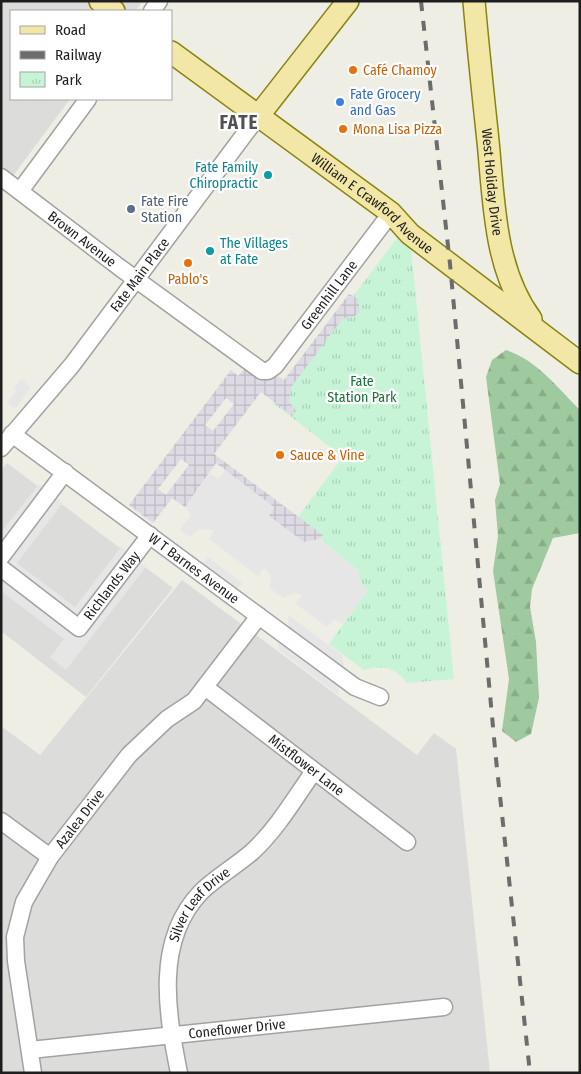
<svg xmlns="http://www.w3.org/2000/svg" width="581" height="1074" font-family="'Fira Sans Condensed',sans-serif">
<defs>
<pattern id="forest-firs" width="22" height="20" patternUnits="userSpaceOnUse" patternTransform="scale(1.25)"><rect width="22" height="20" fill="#9fc99e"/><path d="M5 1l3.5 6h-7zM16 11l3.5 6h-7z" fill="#88ac88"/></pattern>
<pattern id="park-tufts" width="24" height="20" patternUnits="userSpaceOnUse" patternTransform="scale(1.25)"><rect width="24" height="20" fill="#c7f4d7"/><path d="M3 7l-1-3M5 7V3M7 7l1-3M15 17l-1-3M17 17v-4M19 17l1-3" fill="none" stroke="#aad1b8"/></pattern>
<pattern id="plaza-grid" width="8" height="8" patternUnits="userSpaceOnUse" patternTransform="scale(1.25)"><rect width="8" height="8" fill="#dddae4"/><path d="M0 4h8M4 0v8" fill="none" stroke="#bdbbc3"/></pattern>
</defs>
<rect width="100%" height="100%" fill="#eeeee5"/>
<!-- residential -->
<g fill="#dcdcdb">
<path d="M1,1H143L135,11H11V99H70L1,192Z"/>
<path d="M7,463L173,588L86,697L1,631V471Z"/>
<path d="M182,580L417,755L434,733L456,749L490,1073H1V726L40,755Z"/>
</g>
<!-- forest -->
<path fill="url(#forest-firs)" d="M506,350C537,360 557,387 580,410V533L553,538L532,589L530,607L536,642L539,698L531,734L516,742L502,731L509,679L493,571L498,536L495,500L500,484L486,377L492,360Z"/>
<!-- park -->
<path fill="url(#park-tufts)" d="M397,238L411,248L454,679L407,683C395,667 383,665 364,670L329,644L368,590L361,584L358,570L320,539L323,535L298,517L343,457L273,403Z"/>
<!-- parking -->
<g fill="#e6e6e6">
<path d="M21,379L31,387L15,409L7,403L17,390L14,388Z"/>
<path d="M226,470L275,507L270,516L304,542L319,539L358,570L361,584L369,590L343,624L334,619L327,627L296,604L302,595L293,593L283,598L270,588L271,576L266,569H263L258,576L209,539L214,530L199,529L190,537L180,530L191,515L185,507L210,473L218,479Z"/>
<path d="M39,484L63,503L17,563L75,607L121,547L146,567L66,670L50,657L64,639L1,591V532Z"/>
<path d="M135,533L235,605L229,607L134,536Z"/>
<path d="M208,557L242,583L236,590L202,565Z"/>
<path d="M288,615L342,655L344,670L289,629Z"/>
<path d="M277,636L337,680L339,695L279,650Z"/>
</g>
<!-- plaza -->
<path fill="url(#plaza-grid)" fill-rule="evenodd" d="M349,294L358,299L360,312L350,319L343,318L292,386L289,401L296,411L292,416L261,392L214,454L323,535L320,539L304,542L269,516L274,507L216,463L185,507L172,498L153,523L129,505L231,370L238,376L244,369L258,378L264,380L276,375L284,380ZM226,398L234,404L213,431L205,425ZM181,459L189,465L166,495L158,489Z"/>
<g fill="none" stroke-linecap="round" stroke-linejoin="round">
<defs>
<g id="minor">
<path d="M152,11L159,1"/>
<path id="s1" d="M1,177L119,267L262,371H268L275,366L391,213"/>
<path d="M20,191L88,99"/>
<path id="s2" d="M12,434L355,687L380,697"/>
<path id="s3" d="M1,448L72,365L259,115"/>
<path d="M1,557L65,472"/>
<path id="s4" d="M1,568L79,628L150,535"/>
<path id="s5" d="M205,687L407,842"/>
<path d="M1,821L50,857"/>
<path id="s6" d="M30,1050L444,1007"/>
<path id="s7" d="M33,1073L16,961L15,937L24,902L50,857L129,755L167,719L194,701L259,616"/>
<path id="s8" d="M179,1073C167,1013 154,941 201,892C216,877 236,866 252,852C277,829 295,798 314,771"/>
</g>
<g id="major">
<path d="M100,1L114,11"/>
<path id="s9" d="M474,1C478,48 483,94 488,141C494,201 494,269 531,319"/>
<path id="s10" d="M171,52L391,213L410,234L580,363"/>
<path d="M259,115L348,1"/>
</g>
</defs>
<!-- minor casing -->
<use href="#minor" stroke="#a2a2a2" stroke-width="19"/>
<!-- major casing -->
<use href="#major" stroke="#89840f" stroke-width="24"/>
<!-- minor -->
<use href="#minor" stroke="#fff" stroke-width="16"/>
<!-- major -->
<use href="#major" stroke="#f2e7a6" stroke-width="21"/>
<!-- rail -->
<path stroke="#6c6c6c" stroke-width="4" stroke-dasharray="10 10" stroke-linecap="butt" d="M421,1L450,264L496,759L530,1073"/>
</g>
<!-- markers -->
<g fill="#e8710a" stroke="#fff" stroke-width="2">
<circle cx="353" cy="70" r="5"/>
<circle cx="343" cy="129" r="5"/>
<circle cx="188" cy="263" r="5"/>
<circle cx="280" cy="455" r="5"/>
</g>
<circle fill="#3f7fe0" stroke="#fff" stroke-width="2" cx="340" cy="102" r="5"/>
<g fill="#0f9aa8" stroke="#fff" stroke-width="2">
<circle cx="268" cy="175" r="5"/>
<circle cx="210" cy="251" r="5"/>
</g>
<circle fill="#5c6f8a" stroke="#fff" stroke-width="2" cx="131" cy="209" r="5"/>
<g text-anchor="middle" stroke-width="4.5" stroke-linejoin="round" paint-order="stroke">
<!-- food labels -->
<g font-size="14" fill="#c56008" stroke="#fff" text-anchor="start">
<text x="363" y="75">Café Chamoy</text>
<text x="353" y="134">Mona Lisa Pizza</text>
<text x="188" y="284" text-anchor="middle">Pablo's</text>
<text x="290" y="460">Sauce &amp; Vine</text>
</g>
<!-- shop labels -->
<g font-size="14" fill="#366cbe" stroke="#fff" text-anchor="start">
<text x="350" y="99">Fate Grocery<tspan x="350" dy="16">and Gas</tspan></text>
</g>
<!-- culture labels -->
<g font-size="14" fill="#0d838f" stroke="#fff" text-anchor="end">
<text x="258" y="172">Fate Family<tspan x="258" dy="16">Chiropractic</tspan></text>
<text x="220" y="248" text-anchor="start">The Villages<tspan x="220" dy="16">at Fate</tspan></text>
</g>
<!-- street labels -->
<g font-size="14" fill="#1e1e1e" stroke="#fff">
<text dy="5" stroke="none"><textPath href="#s9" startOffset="182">West Holiday Drive</textPath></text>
<text dy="5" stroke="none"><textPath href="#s10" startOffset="252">William E Crawford Avenue</textPath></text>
<text dy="5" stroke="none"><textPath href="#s1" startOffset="102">Brown Avenue</textPath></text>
<text dy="5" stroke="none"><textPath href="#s3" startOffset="222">Fate Main Place</textPath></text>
<text dy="5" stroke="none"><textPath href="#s1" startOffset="429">Greenhill Lane</textPath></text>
<text dy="5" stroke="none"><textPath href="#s2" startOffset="226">W T Barnes Avenue</textPath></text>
<text dy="5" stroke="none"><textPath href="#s4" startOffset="152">Richlands Way</textPath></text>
<text dy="5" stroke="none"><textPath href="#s5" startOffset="128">Mistflower Lane</textPath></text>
<text dy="5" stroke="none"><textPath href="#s7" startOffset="274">Azalea Drive</textPath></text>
<text dy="5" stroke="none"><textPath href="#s8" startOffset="179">Silver Leaf Drive</textPath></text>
<text dy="5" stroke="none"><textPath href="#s6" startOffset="208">Coneflower Drive</textPath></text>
</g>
<!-- service labels -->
<g font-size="14" fill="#4e5e75" stroke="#fff" text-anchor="start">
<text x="141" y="206">Fate Fire<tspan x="141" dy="16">Station</tspan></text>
</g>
<!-- park labels -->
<g font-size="14" fill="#177239" stroke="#fff">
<text x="362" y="386">Fate<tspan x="362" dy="16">Station Park</tspan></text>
</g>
<!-- district labels -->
<g font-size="19" font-weight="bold" letter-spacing="1" fill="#515151" stroke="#fff">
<text x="239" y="129">FATE</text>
</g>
</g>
<!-- border -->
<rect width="581" height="1074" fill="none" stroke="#1e1e1e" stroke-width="5"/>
<!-- legend -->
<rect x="10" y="10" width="162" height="90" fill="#ffffff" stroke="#a5a5a5"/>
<rect x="20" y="26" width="25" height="8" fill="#f2e7a6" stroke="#a5a5a5"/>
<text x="55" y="35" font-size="15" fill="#1e1e1e">Road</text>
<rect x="20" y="51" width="25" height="8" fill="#6c6c6c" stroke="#a5a5a5"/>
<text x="55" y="60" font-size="15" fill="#1e1e1e">Railway</text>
<rect x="20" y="72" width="25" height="15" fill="url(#park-tufts)" stroke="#a5a5a5"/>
<text x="55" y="85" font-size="15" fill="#1e1e1e">Park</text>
</svg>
